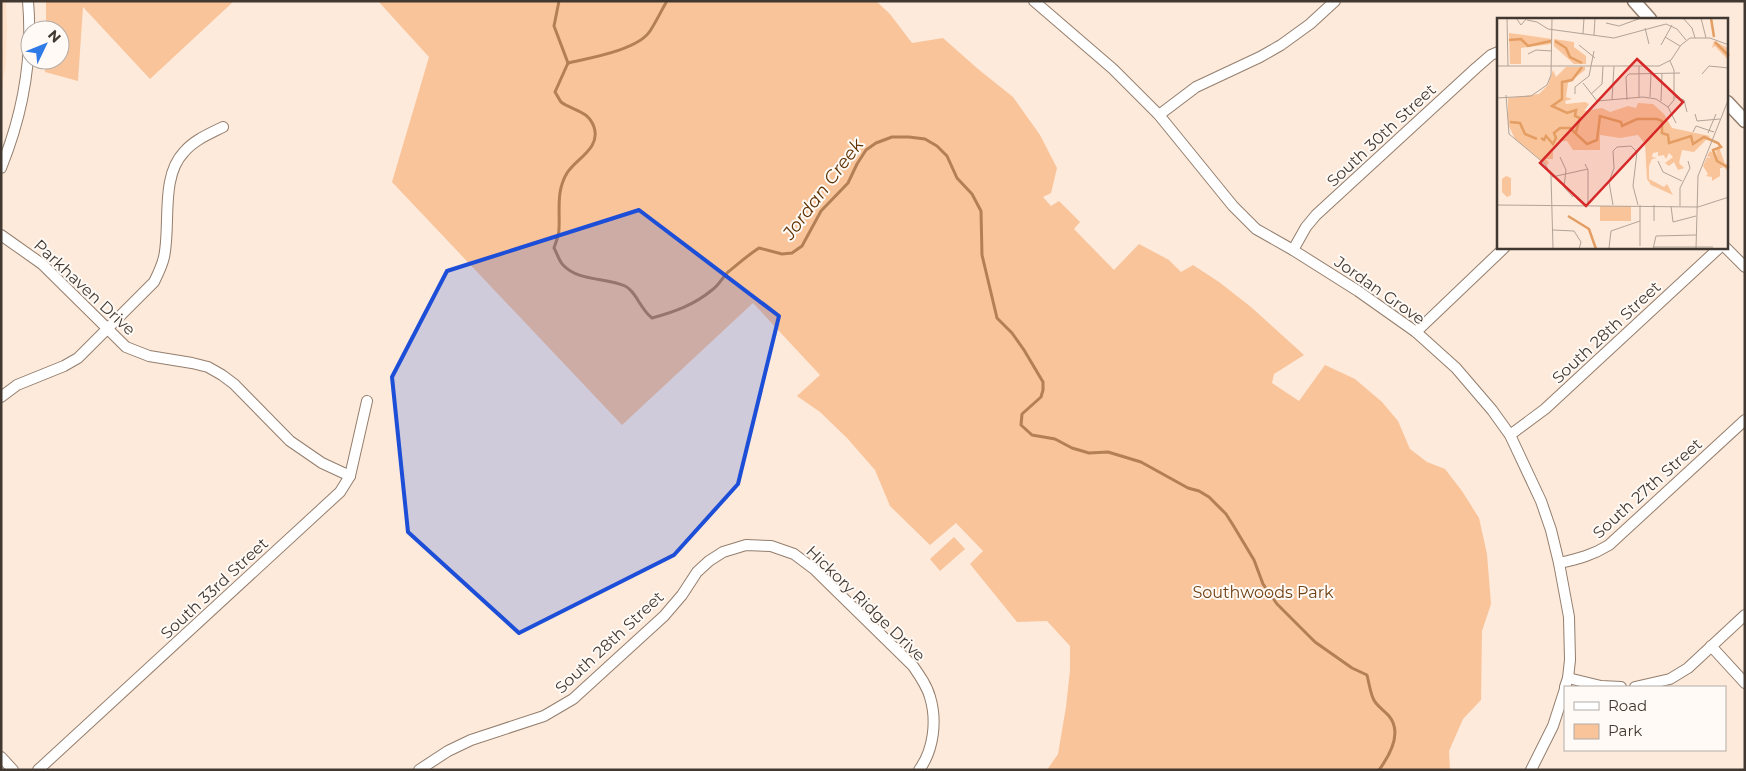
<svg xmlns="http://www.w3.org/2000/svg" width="1746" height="771" font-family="Montserrat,sans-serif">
<rect width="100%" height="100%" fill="#fdeadb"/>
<!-- built -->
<path fill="#ffe0c8" d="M1,1H6L7,29L6,63L1,95Z"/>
<!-- green -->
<g fill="#f9c49a">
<path d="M46,1H234L150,79L83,7L78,81L45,72V60H60V30H46Z"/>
<path d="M378,1H876L890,14L912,43L943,38L978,69L1013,97L1040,135L1057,168L1051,193L1043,197L1051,206L1059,201L1080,222L1074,229L1114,270L1139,244L1169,260L1181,272L1193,265L1219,282L1251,307L1304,355L1274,374L1272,383L1299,401L1325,365L1355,379L1382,402L1398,421L1410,449L1427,462L1445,469L1462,491L1479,518L1487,554L1491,604L1482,631L1481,700L1463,719L1449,751L1450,770H1047L1058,754L1066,707L1070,670V646L1047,621L1017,622L970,564L983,551L956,523L930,545L890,506L875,470L847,438L820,412L797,396L820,375L753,303L622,425L392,182L429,57Z"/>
<path d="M954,537L965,549L940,571L930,559Z"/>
</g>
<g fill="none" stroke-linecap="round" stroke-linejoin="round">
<!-- stream -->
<g stroke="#b37f54" stroke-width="3">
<path d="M559,1L554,26L568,63"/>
<path d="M568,63L555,92C557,95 559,99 561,102C573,111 588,110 594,127C601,148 577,158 567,173C556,191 560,210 559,229C559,235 556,242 554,248C557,253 559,261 563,265C579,282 606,277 625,286C636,291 640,309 652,318C674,312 694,305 712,290C719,285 722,278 728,272C738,264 748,255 759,248L782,254L792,253L802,246L821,211L848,183L857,164L866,150L876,143L892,137H909L925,139L937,146L947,156L957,178L972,194L981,211L982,255L997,318L1012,333L1024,350L1043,382V390L1041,397L1022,414L1021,425L1032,435L1055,439L1072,448L1089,453L1108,452L1141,462L1188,488L1199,491L1209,497L1226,514L1233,525L1254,560L1263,584L1277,604L1315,642L1352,668L1367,675C1369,683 1370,691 1373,698C1375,705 1384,710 1389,716C1403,733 1390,755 1379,770"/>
<path d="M568,63C589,58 638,50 650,31C656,22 661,11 667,1"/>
</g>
<defs>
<g id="minor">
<path d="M1034,1L1113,69L1159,115L1233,206L1256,229L1293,250L1358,291L1416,332L1456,368L1492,410L1510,435L1541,501L1551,530L1559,563L1569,617L1570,660L1568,678L1565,687"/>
<path d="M1159,115L1196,87L1260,57L1281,45L1310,24L1335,1"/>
<path d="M1,168C23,114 33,59 28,1"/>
<path d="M1,235L42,264L126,347L149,356L192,363L208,367L222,375L234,384L290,441L322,463L350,476"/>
<path d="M1726,248L1745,267"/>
<path d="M1293,250L1306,227L1316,215L1476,68L1491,55L1498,52"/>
<path d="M1416,332L1504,248"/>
<path d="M1,397L17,385L64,366L78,358L154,282C158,274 162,266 164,257C171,225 160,177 184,152C194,140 209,134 223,127"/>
<path d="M1510,435L1545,409L1719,248"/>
<path d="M1559,563C1578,559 1593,555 1609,545L1745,420"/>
<path d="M1711,646L1745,683"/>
<path d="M1568,678L1601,686L1621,687"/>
<path d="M1635,687L1670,679L1688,668L1745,615"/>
<path d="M1,757L13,770"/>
<path d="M38,770L340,492L350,476L367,401"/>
<path d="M419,770L448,751L471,740L544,716L573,699L664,616L682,595L697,572L709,561L723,552L746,545L771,546L794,554L814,569L913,666C920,676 927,686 930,697C937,720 934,750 919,770"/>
<path d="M1531,770L1553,726L1565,689"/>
</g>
<g id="major">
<path d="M1634,1L1650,19"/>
<path d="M1727,102L1745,121"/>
</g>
</defs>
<!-- minor casing -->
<use href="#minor" stroke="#947e6d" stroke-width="12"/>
<!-- major casing -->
<use href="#major" stroke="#947e6d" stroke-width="15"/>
<!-- minor -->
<use href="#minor" stroke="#fff" stroke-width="10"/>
<!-- major -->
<use href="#major" stroke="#fff" stroke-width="12"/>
</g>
<!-- marked area -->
<path fill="#1d4ed8" fill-opacity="0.2" stroke="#1d4ed8" stroke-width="4" stroke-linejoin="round" d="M639,210L779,316L738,484L674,555L519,633L408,532L392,377L447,271Z"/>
<g text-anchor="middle" stroke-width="4" stroke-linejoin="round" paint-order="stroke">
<!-- street labels -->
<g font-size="16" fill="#413831" stroke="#fffaf6">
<text transform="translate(1381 135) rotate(-43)" y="6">South 30th Street</text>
<text transform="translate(85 287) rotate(43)" y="6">Parkhaven Drive</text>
<text transform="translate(1380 290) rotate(35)" y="6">Jordan Grove</text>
<text transform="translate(1606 332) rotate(-43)" y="6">South 28th Street</text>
<text transform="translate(1647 488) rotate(-42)" y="6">South 27th Street</text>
<text transform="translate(214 588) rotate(-43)" y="6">South 33rd Street</text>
<text transform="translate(866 603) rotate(44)" y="6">Hickory Ridge Drive</text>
<text transform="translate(609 642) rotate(-43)" y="6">South 28th Street</text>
</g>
<!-- park labels -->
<g font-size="16" fill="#714216" stroke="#fffaf6">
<text x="1263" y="598">Southwoods Park</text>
</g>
<!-- water labels -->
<g font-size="18" font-style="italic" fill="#613403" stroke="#fffaf6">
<text transform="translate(823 189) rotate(-53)" y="6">Jordan Creek</text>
</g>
</g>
<!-- overview -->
<g transform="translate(1497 18)">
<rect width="231" height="231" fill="#fdeadb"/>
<path d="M12,15L55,21L54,26L24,30V46H13ZM57,21L77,24V29L89,38V46H77L57,28ZM217,23L231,30V42L218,28L215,30ZM69,49H88V52L71,65L69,79L75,81L68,83L69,86L88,84L92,86L87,93L105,90L113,94L131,88L139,90L141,85L156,86L167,96L175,110L213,118L197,134L185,132L182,145L187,150L181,152L177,144L172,148L168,145L176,139L172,135L169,141L167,137L161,138V134L156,135L155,139L160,140L155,141L152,148V161L167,169L170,166L176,177L154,167L150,161L148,126L141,117L123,120L103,117V132H76L70,123H61L56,131V141H49L52,145L50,147L18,121L11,106V80L42,76L51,67L56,52L59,59ZM225,127L223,132L228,146L231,145V153L224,147L226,150H223V158L215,163V159L209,158L211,156L206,148L210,139L211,140H214L210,138L213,133L218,136L220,144L219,132ZM9,158L14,160V177L10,179L5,174V161ZM103,188H134V203H103Z" fill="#f9c49a"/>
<path fill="none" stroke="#e49e63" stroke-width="2.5" d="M214,0L217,19M12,22L24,21L31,28L54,23M58,23L69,30L73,39L85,45M218,24L232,38M13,104L23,105L28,116L40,121M79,114L83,100L78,98L79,92L70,95L55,88L65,81V64L75,62L85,49M44,120L47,122L49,118L56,126L59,120L57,115L63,110H73L90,126L100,122L103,98L124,104L125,108L140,101H160L165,103V115L171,117L172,125L194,118L196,126L207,119L221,125L224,129L216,132L220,143L232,150M71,198L92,211L99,231"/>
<path fill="none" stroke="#b2a397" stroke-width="1" d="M10,0L11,48M19,0L24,7L30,0M186,0L195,10L198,20M204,0L209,20M30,2L40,4L51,11L117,20L169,6L180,11L189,22M109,5L122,8L144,0M148,10L152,26M86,16L87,0M97,17L98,0M168,19L183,28M82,27L98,40M164,27L175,7M31,36L39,32L55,33M0,48H162L174,42L184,27L193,20H213L232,27M205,56L212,48L232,50M86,65L100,83L146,79L159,81L171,89L179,105M78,76V69L92,58L97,33M94,76L105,66L106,48M9,77L12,116L48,146L54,157L56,231M142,79V48M153,79L154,56M178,79L187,82L190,94M0,80L34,78L50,67L54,57L55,0M115,82L117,48M130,82L129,59L132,56L183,55M164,83L165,56M171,89L177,82V52L173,43M198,96L200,103L223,101M196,114L199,108L217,114M211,115L219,96M63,139L69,152L67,169L76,179M161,143L166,154L185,163M88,146L91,152V187M55,159L91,151M0,187L201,189L232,179M116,187L112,164L117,150L116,133L120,129L134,128L140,134L136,168L141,187M143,187V228M157,187V203M174,188L176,204L199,198M183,188V170L193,150L191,143M56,212L77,213L84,224L82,231M156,229H216M112,230L114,213L143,203M156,231L159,218L199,217M199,231L201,158L232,80"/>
<path fill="#d62828" fill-opacity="0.15" stroke="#d62828" stroke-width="2.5" d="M140,41L186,84L89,188L43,145Z"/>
<rect width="231" height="231" fill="none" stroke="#413831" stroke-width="2.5"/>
</g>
<!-- border -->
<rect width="1746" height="771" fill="none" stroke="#413831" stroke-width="5"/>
<!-- legend -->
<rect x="1564" y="686" width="162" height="65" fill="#fffaf6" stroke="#b3aca7"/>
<rect x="1574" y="702" width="25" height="8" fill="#ffffff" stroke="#b3aca7"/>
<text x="1608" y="711" font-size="15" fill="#413831">Road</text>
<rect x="1574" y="724" width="25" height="15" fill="#f9c49a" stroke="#b3aca7"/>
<text x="1608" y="736" font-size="15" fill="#413831">Park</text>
<!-- north arrow -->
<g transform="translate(45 45) rotate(47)"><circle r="24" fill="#fffaf6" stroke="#b3aca7"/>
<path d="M0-4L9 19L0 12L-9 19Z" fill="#2e7ae6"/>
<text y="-8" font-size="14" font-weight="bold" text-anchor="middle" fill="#413831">N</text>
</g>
</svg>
